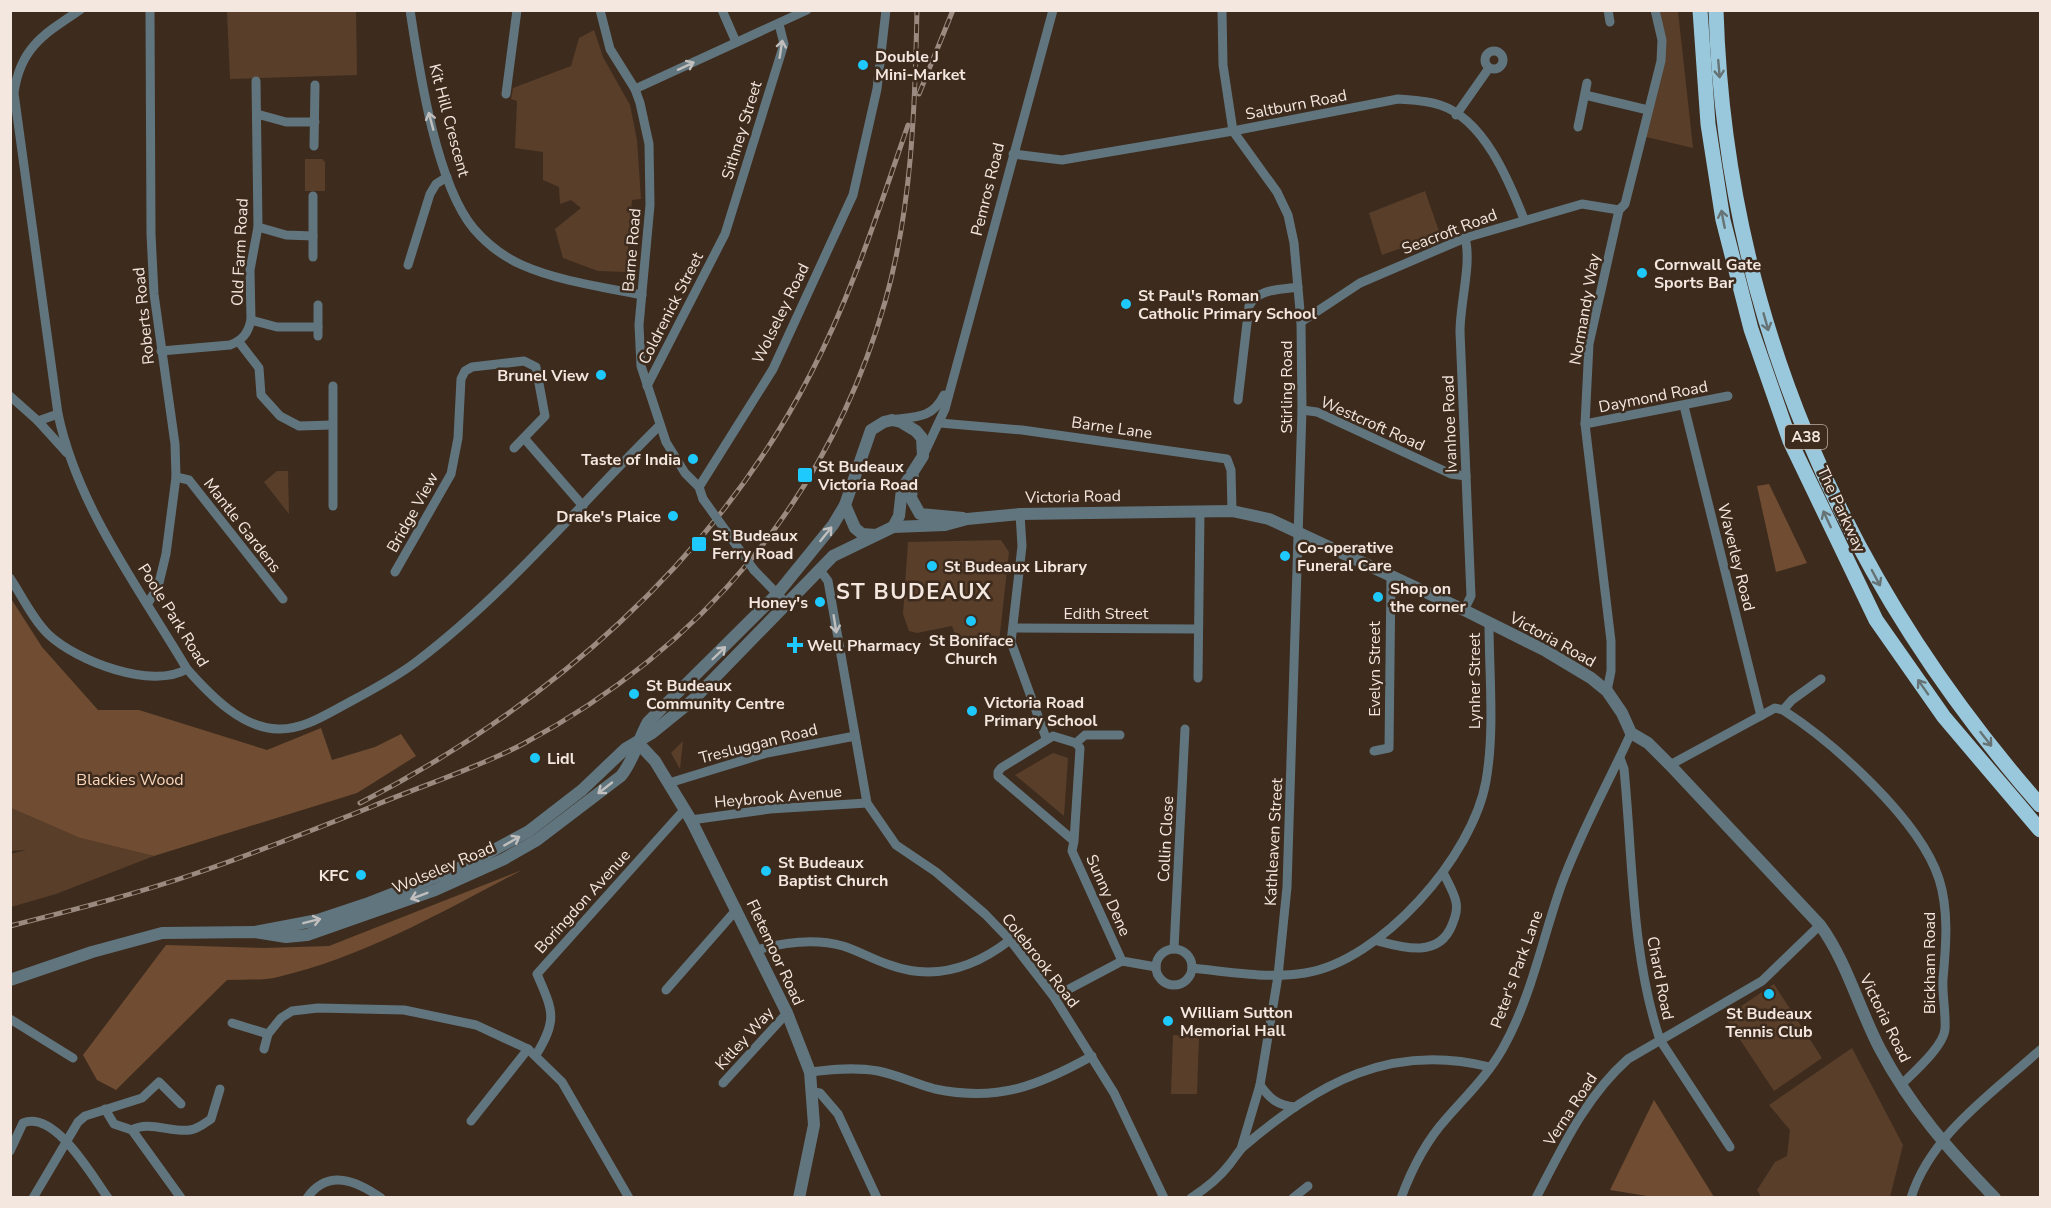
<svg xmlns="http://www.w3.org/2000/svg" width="2051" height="1208" font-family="'Nunito Sans',sans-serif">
<rect width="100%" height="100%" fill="#3d2b1d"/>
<!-- green -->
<g fill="#593e2a">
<path d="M227,11H356L357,75L230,79Z"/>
<path d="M1655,11H1678L1693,148L1642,136L1661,61Z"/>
<path d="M594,30L603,57L630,105L637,140L641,199L632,200L626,272L598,271L563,258L555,229L581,208L571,200L560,204L559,187L543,180V152L515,148L517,101L511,99L513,88L571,66L579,38Z"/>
<path d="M305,159H322L325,162V191H305Z"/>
<path d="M1425,191L1440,234L1382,255L1369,213Z"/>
<path d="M277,471H288L289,514L264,482Z"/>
<path d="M1001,540L1009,552L999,642L958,643L952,626L917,633L909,631L903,614L908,542Z"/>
<path d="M683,741L680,769L671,753Z"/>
<path d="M1053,753L1068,758L1064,816L1015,775Z"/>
<path d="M11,808L80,838L154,856L56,894L11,907L10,854L26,850L11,851Z"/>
<path d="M1774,984L1822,1058L1774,1091L1725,1017Z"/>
<path d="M1173,1035L1199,1037L1197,1094H1171Z"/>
<path d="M1852,1048L1903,1145L1890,1197H1761L1757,1190L1775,1162L1787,1156L1790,1130L1769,1105Z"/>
</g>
<!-- forest -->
<g fill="#704d32">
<path d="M1769,484L1807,563L1776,572L1757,486Z"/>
<path d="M10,597L42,647L98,710H139L267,750L321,728L332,760L375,747L401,734L416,756L357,793L154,856L80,838L11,808Z"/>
<path d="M522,870C444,911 364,957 278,977C262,981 243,979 227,980L116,1090L97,1080L83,1055L166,945L264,948L329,946Z"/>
<path d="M1654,1100L1714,1197H1653L1610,1190Z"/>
</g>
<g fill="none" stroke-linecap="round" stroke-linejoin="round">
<!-- minor -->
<g stroke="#61757e" stroke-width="9">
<path d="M80,10C44,34 20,48 14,93L58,414C78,508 139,588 187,669C209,694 243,730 280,729C304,729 325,715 346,704C370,691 395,678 416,662C507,593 580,504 660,425"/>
<path d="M410,10C419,69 436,184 474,229C487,244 504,257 522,265C558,281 603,287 642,295"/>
<path d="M600,10L610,49L635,89L640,103L649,144L650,205L639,325L641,366L666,442L685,473L699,487L703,499"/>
<path d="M722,10L736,42"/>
<path d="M1222,10L1223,65L1233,131L1277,192L1288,215L1294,243L1301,322L1302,410L1287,887L1278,976L1260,1085L1241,1149"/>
<path d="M1608,10L1610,22"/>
<circle cx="1494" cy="60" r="9"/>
<path d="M635,89L807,10"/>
<path d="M506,94L517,10"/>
<path d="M1585,95L1648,110"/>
<path d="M257,114L286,122H315"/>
<path d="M1456,115L1489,68"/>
<path d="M1578,127L1587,83"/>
<path d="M314,146L315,85"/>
<path d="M1013,154L1062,160L1233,131L1398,99C1412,100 1426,100 1440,105C1484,119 1509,181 1524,219"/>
<path d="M313,196V257"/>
<path d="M258,227L286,235L313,236"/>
<path d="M408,265L430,194L436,184L447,177"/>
<path d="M251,320L277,327H318"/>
<path d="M1301,322L1360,283L1465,238L1582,204L1619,210"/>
<path d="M318,336V305"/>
<path d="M239,342L259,368L261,395L280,416L299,426L332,425"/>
<path d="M161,351L230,345C243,340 248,333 251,320L250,270L258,227L256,81"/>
<path d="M647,386L725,234L784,44L779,24"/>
<path d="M10,396L38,421L58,414"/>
<path d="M1238,400L1249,306C1258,288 1280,290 1298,287"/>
<path d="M1684,406L1761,716"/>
<path d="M1302,410L1317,412L1451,474L1466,476"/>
<path d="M897,419C919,417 933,417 944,395"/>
<path d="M38,421L67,453"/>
<path d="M940,423L1022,430L1227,459L1231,470L1232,511"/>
<path d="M1585,424L1728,396"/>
<path d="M524,438L583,506"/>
<path d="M923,456L945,409L1053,10"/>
<path d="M176,477L189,480L283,599"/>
<path d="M699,487L773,369L853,195L877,89L886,10"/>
<path d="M333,506V386"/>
<path d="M1020,514L1022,546L1011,642L1046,738"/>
<path d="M819,569L828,581L867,803L896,845L936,872L985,914L1010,940L1054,997L1114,1093L1164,1198"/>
<path d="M754,570L786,603"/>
<path d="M395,572L451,474L458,438L461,379L465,371L472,367L524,361L536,367L545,416L514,448"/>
<path d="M10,578C22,596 33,620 49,635C77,661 152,690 187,669"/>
<path d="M148,603L158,587L166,554L176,477L175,444L154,294L151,234L150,10"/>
<path d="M1464,610L1471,596L1460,332C1460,302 1472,263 1465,238"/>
<path d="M1014,628L1198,629"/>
<path d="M1198,678L1200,511"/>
<path d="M1607,691L1611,671V641L1585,424L1589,344L1619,210L1625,204L1661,61L1662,40L1655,10"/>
<path d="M1783,710C1834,743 1920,820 1939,879C1949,910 1946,946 1943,979C1942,995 1946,1012 1945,1029C1944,1046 1913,1073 1901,1085"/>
<path d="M1076,743L1085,735H1120"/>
<path d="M1374,751L1389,748L1391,575"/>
<path d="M1620,758L1624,769C1633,860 1631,953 1660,1040L1730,1147"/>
<path d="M1670,765L1775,708L1783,710L1792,700L1821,679"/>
<path d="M669,783L767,753L855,736"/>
<path d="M691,820L770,809L867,803"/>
<path d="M1074,841L998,776V772L1001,768L1053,736L1076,743L1080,748L1074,841L1072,851L1122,961"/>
<path d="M1378,941C1404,948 1439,958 1452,925C1455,918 1458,910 1456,902C1454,892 1447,881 1443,872"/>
<path d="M1174,949L1185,729"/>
<circle cx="1174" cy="967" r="18"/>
<path d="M757,950C785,942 814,938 843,946C859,951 874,960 890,965C934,981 974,968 1010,940"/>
<path d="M1192,968C1229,972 1268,979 1305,973C1381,961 1473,856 1486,781C1495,730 1489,674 1489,622"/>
<path d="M666,990L737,909"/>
<path d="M1054,997L1122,961L1156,967"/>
<path d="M10,1019L73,1058"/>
<path d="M232,1023L268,1034"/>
<path d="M264,1049L268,1034L281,1018L292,1011L318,1008L404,1010L476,1025L528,1049L562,1082L629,1198"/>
<path d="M536,1055C558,1019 553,1011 537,974L684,810"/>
<path d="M810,1072C833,1069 855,1067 878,1071C898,1075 916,1084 935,1089C998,1102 1038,1086 1092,1056"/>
<path d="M723,1083L787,1013"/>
<path d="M1260,1085C1270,1099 1277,1105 1295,1107"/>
<path d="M813,1092L820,1093L838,1114L877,1198"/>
<path d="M105,1109L114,1124L132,1130L181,1198"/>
<path d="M471,1121L528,1049"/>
<path d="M132,1130C148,1120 172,1133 190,1130C198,1129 205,1123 211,1119L220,1089"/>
<path d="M10,1151L23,1123C55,1110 92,1176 108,1198"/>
<path d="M33,1198L78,1122L85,1116L142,1098L159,1082L181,1104"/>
<path d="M307,1198C328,1168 357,1181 381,1198"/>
<path d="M1191,1198C1205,1189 1219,1178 1229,1165C1234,1159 1238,1152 1243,1147C1319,1083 1389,1042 1490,1067"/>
<path d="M1293,1198L1308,1186"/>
<path d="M1401,1198C1411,1171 1427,1140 1446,1119C1466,1096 1488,1075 1503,1048C1531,998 1542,940 1561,886C1580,833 1608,784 1631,733"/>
<path d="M1536,1198C1562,1148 1586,1096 1628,1059L1762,981L1820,925"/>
<path d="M1911,1198C1930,1135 1994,1092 2040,1050"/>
</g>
<!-- tertiary -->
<g stroke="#61757e" stroke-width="12">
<path d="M913,477L911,498L920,514L963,518"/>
<path d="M845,505L855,528L862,534L876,535"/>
<path d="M637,742L655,761L691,820L787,1013L810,1072L814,1125L799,1198"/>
<path d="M255,932L318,920L366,904L466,865L529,831L582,790L625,749L652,733L694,699L833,556L893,527L945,525L967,519L1020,514L1232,511L1269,519L1464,610L1546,651L1591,678L1607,691L1622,713L1631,733L1648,743L1670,765L1820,925C1847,962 1859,1009 1880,1049C1912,1109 1948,1149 1995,1198"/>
<path d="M10,980L92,952L162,933L255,932L286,937L307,935L435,890L504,859L537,840L621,776C634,760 638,740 648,722L777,594L833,525L845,505L871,430L884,422L892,420L901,422L916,431L922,438L923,456L902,489L899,516L893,527"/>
</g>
<!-- trunk -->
<g stroke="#99c8dc" stroke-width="15">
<path d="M1700,10L1708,124L1723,220L1751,329L1790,441L1876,620L1944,717L2040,830"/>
<path d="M1716,10C1725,313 1842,579 2040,805"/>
</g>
<defs>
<g id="rail">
<path d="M919,94L953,10"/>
<path d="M360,803C546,708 715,561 811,373C852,294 879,209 908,125"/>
<path d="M10,926C73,910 136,894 197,873C255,853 313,830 371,807C421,786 475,769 523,744C702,648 829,498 885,302C912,207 915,108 917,10"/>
</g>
</defs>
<!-- rail casing -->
<use href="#rail" stroke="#9a8a7f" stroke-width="5"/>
<!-- rail -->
<use href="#rail" stroke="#3d2b1d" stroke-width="3" stroke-dasharray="9" stroke-linecap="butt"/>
<!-- minor-bridge -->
<path stroke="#61757e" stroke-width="9" d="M703,499L754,570"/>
</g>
<!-- one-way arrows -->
<defs><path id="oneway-shaft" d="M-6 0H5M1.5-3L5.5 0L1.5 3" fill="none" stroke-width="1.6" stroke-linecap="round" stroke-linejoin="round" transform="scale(1.5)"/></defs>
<g stroke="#c1bfbd">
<use href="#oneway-shaft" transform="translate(781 49) rotate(-81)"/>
<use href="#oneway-shaft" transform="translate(686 66) rotate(-25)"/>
<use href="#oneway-shaft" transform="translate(431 121) rotate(-105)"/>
<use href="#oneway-shaft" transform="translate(826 534) rotate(-51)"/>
<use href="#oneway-shaft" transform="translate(835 624) rotate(81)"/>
<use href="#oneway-shaft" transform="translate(719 653) rotate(-44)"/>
<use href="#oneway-shaft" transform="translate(605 788) rotate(142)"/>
<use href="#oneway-shaft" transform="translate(512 841) rotate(-30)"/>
<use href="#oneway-shaft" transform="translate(419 896) rotate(159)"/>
<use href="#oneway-shaft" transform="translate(312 921) rotate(-14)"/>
</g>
<g stroke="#667273">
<use href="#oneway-shaft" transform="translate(1719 69) rotate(85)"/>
<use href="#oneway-shaft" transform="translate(1723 219) rotate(-101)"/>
<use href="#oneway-shaft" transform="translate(1766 322) rotate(74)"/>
<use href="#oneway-shaft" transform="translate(1827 519) rotate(-115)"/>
<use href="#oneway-shaft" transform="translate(1876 578) rotate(62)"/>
<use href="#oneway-shaft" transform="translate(1923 687) rotate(-125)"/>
<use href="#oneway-shaft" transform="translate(1986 739) rotate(52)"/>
</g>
<!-- markers -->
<g fill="#1ec9fd" stroke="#3d2b1d" stroke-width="2">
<circle cx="863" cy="65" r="6"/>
<circle cx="1642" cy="273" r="6"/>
<circle cx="1126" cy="304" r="6"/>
<circle cx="601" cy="375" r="6"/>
<circle cx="693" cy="459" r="6"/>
<rect x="797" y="467" width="16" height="16" rx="3"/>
<circle cx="673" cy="516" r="6"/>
<rect x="691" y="536" width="16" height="16" rx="3"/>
<circle cx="1285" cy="556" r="6"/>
<circle cx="932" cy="566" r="6"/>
<circle cx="1378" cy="597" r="6"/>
<circle cx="820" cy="602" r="6"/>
<circle cx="971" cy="621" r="6"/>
<path d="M792 636h6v6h6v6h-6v6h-6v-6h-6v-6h6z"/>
<circle cx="634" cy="694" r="6"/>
<circle cx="972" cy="711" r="6"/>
<circle cx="535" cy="758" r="6"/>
<circle cx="766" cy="871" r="6"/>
<circle cx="361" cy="875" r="6"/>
<circle cx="1769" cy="994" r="6"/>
<circle cx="1168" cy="1021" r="6"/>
</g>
<g text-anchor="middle" stroke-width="5" stroke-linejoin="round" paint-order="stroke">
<!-- shield labels -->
<rect fill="#3d2b1d" stroke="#bdafa5" stroke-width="1.5" x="1785" y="425" width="42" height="24" rx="4.5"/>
<g font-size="15" font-weight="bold" fill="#f4e7df">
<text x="1806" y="442">A38</text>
</g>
<!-- poi labels -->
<g font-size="16" font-weight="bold" fill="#f4e7df" stroke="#3d2b1d" text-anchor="start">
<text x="875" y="62">Double J<tspan x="875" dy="18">Mini-Market</tspan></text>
<text x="1654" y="270">Cornwall Gate<tspan x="1654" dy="18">Sports Bar</tspan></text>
<text x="1138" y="301">St Paul's Roman<tspan x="1138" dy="18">Catholic Primary School</tspan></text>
<text x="589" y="381" text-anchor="end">Brunel View</text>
<text x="681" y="465" text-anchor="end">Taste of India</text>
<text x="818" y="472">St Budeaux<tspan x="818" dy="18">Victoria Road</tspan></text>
<text x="661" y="522" text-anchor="end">Drake's Plaice</text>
<text x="712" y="541">St Budeaux<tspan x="712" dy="18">Ferry Road</tspan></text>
<text x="1297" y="553">Co-operative<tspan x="1297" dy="18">Funeral Care</tspan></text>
<text x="944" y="572">St Budeaux Library</text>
<text x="1390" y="594">Shop on<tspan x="1390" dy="18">the corner</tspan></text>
<text x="808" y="608" text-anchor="end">Honey's</text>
<text x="971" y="646" text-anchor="middle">St Boniface<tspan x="971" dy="18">Church</tspan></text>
<text x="807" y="651">Well Pharmacy</text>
<text x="646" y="691">St Budeaux<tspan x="646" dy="18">Community Centre</tspan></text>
<text x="984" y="708">Victoria Road<tspan x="984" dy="18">Primary School</tspan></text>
<text x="547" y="764">Lidl</text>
<text x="778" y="868">St Budeaux<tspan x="778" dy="18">Baptist Church</tspan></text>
<text x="349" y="881" text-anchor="end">KFC</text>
<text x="1180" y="1018">William Sutton<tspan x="1180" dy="18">Memorial Hall</tspan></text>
<text x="1769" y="1019" text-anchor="middle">St Budeaux<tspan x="1769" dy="18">Tennis Club</tspan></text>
</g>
<!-- street labels -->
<g font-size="16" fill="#f4e7df" stroke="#3d2b1d">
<text transform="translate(1296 104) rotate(-11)" y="6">Saltburn Road</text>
<text transform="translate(450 120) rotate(75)" y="6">Kit Hill Crescent</text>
<text transform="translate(741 130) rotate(-73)" y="6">Sithney Street</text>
<text transform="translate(987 189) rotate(-76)" y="6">Pemros Road</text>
<text transform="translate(1449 231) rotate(-21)" y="6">Seacroft Road</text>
<text transform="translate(631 250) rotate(-85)" y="6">Barne Road</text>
<text transform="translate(239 252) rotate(-87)" y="6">Old Farm Road</text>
<text transform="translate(670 308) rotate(-63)" y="6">Coldrenick Street</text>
<text transform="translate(1584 309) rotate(-80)" y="6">Normandy Way</text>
<text transform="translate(780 313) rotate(-64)" y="6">Wolseley Road</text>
<text transform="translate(143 316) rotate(-96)" y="6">Roberts Road</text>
<text transform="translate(1286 387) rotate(-90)" y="6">Stirling Road</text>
<text transform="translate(1653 396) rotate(-11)" y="6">Daymond Road</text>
<text transform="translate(1373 423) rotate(24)" y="6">Westcroft Road</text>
<text transform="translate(1449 424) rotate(-92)" y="6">Ivanhoe Road</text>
<text transform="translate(1112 427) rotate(8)" y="6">Barne Lane</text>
<text transform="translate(1073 496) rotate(-1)" y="6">Victoria Road</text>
<text transform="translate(1842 509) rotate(65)" y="6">The Parkway</text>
<text transform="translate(412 512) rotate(-61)" y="6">Bridge View</text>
<text transform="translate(243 525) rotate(52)" y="6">Mantle Gardens</text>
<text transform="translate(1737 557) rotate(76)" y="6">Waverley Road</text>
<text x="1106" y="619">Edith Street</text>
<text transform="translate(174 615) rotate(58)" y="6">Poole Park Road</text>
<text transform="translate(1553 639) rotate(29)" y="6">Victoria Road</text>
<text transform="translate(1374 669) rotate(-90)" y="6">Evelyn Street</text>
<text transform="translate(1474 681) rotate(-90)" y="6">Lynher Street</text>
<text transform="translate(758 743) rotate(-14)" y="6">Tresluggan Road</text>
<text transform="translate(778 796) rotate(-5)" y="6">Heybrook Avenue</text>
<text transform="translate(1165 839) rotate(-87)" y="6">Collin Close</text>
<text transform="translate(1273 842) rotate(-87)" y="6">Kathleaven Street</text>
<text transform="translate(443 867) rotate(-23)" y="6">Wolseley Road</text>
<text transform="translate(1109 895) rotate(66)" y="6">Sunny Dene</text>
<text transform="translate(582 901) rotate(-48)" y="6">Boringdon Avenue</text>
<text transform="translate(776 952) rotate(65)" y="6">Fletemoor Road</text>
<text transform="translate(1041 960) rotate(52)" y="6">Colebrook Road</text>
<text transform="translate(1929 963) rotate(-90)" y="6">Bickham Road</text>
<text transform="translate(1516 969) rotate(-70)" y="6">Peter's Park Lane</text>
<text transform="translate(1661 978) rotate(79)" y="6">Chard Road</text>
<text transform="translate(1886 1018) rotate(64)" y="6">Victoria Road</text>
<text transform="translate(744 1038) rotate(-48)" y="6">Kitley Way</text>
<text transform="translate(1570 1109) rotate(-57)" y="6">Verna Road</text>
</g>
<!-- park labels -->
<g font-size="16" fill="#fdd8bd" stroke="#3d2b1d">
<text x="130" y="785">Blackies Wood</text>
</g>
<!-- district labels -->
<g font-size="22" font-weight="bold" letter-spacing="1.5" fill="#f4e7df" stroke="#3d2b1d">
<text x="914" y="599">ST BUDEAUX</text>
</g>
</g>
<!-- border -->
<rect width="2051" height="1208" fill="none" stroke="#f4e7df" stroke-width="24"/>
</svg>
